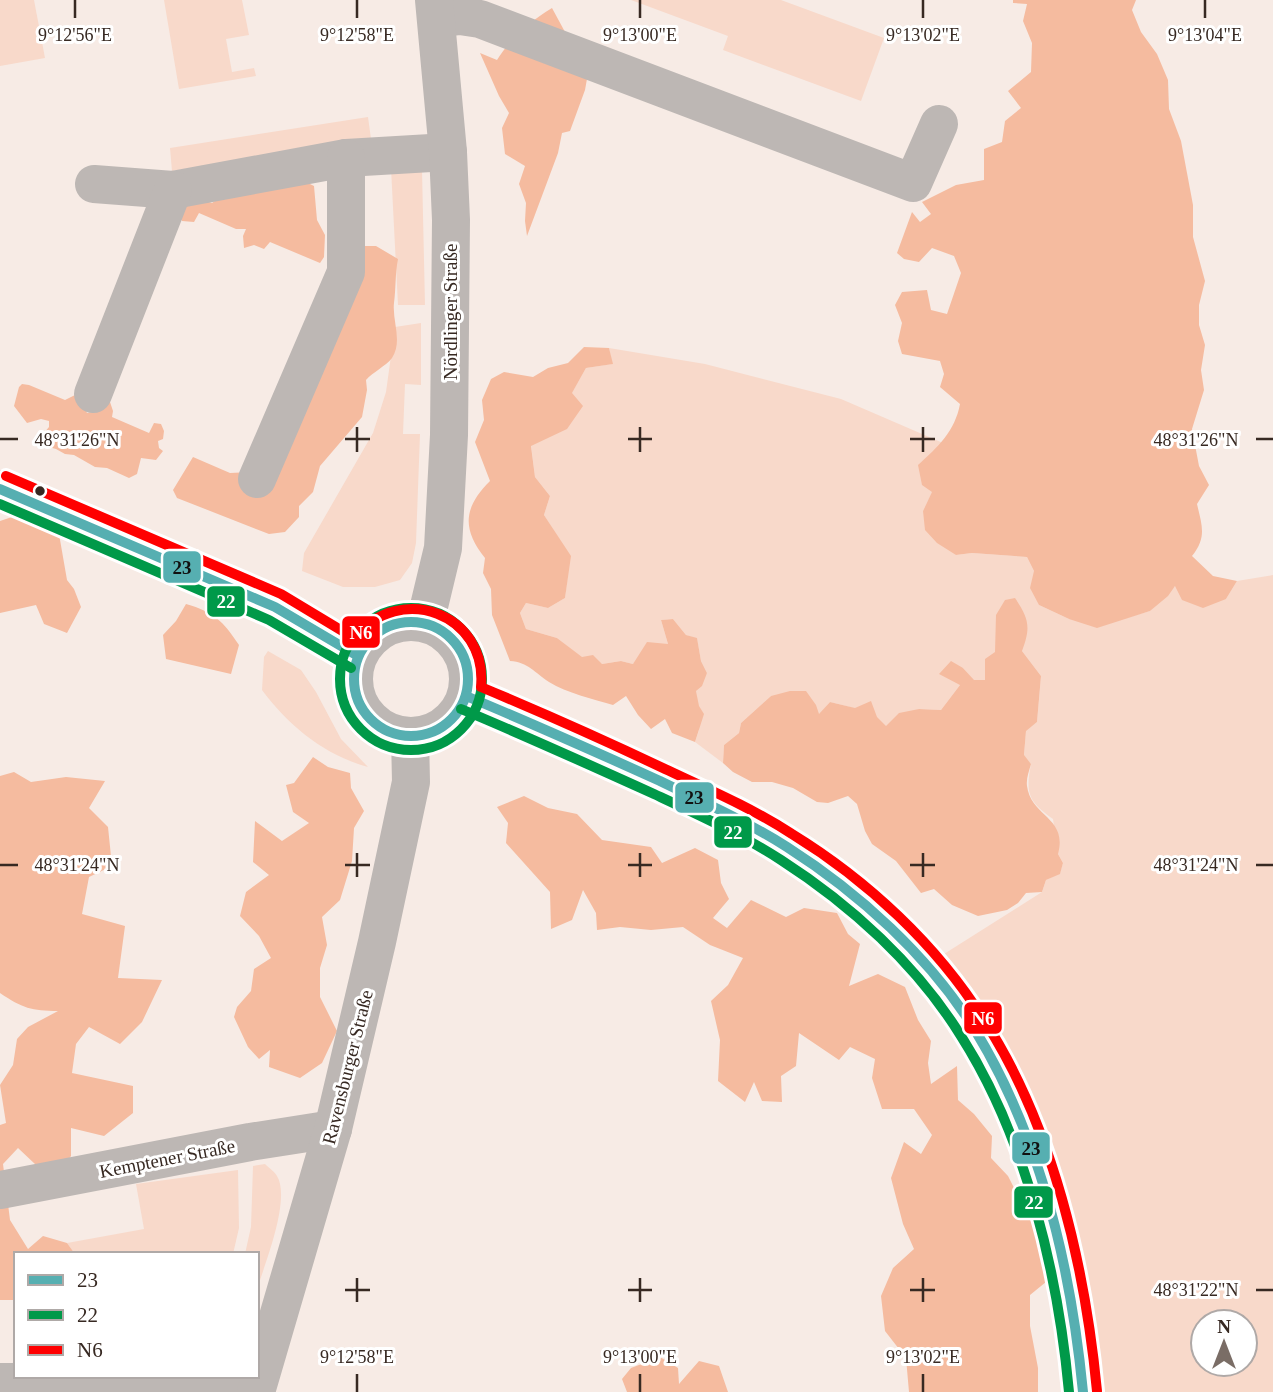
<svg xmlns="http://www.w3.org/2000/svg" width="1273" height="1392" font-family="Georgia,serif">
<rect width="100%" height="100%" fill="#f7ebe5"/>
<!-- green -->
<g fill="#f8d9ca" fill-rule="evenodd">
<path d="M0,0H34L45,58L0,66Z"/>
<path d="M164,0H242L249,35L226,39L232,72L254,68L256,76L179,89Z"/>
<path d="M631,0H781L884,38L861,101L723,50L728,36Z"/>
<path d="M368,117L371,139L172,171L170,148Z"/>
<path d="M391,168L422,170L425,305H398Z"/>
<path d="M421,323V385L405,384L403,434H420L416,543L412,563L400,580L375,587H343L302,571L304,553L373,433L386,392L395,327Z"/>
<path d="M609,348L705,364L841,399L943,443L933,491L923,511L956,555L972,553L1027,557L1034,571L1039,605L1069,619L1126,618L1150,611L1175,586L1226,599L1237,581L1273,575V1392H1083L1061,1248L925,966L1042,892L1046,880L1060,873L1063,863L1058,854L1053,819C1029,802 1025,794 1031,764L1024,756L1026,730L1037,722L1041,676L1022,651L995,652L986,681H974L963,668L960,685L941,710L919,709L886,727C871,711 850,707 830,702L819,715L771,696L741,723L739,733L724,745L723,763L695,742L699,730L696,691L707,673L701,661L697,639L686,635L673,619L661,620L668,644L633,664L621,661L602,664L582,658L557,638L526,629L520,613L526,603L548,608L565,598L570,556L544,515L550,496L535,477L531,445L546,438L586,368L612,364ZM1203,1322H1245V1364H1203Z"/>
<path d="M268,651L301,670L316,692L341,739L368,767C324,755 289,726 262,690L264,657Z"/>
<path d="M265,1164C269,1168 275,1172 277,1176C291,1199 265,1264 257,1289V1254H245L251,1227L253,1166Z"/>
<path d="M238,1170L239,1228L233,1254H75L67,1243L144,1229L136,1184Z"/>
</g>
<!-- forest -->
<g fill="#f5bb9f">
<path d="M1013,0H1136L1132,10L1141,32L1157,54L1168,80L1169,109L1181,141L1193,205V237L1205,281L1199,305V325L1205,345L1201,370L1204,390L1192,429L1199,466L1209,485L1197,504C1202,526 1207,537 1192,556L1213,576L1237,581L1226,599L1203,608L1182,600L1175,586L1168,596L1150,611L1097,628L1069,619L1039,605L1030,588L1034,571L1027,557L972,553L956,555L937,543L925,530L923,511L932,492L922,485L918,465C938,447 955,431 960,404L940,387L944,374L940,361L902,354L898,341L902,323L895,305L902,292L927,290L931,310L947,314L961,273L954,256L932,248L919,262L904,259L897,253L912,212L920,222L931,214L922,202L956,185L984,180V149L1002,142L1005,121L1021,108L1008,91L1031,72L1032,43L1023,21L1027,4L1013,3Z"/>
<path d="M552,8L565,32L590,62L585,90L570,131L562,133L558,153L527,236L525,221L526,203L519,184L525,166L505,154L502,128L509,113L499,96L480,53L497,60C512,37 529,22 552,8Z"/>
<path d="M304,181L314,186L317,220L325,235L324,257L320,263L270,242L264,249L254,245L244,248L243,236L246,229H236L199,213L194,222L182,221L177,210L201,199L212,203L228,191Z"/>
<path d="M365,246H376L398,259C395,274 396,289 394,303C392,321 403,341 392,358C386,366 373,372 366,380L367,390L362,417L320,466L313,492L299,506V517L285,532L269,534L177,498L173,490L193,457L230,473L270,471Z"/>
<path d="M584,347L609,348L613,364L586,368L572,393L583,406L567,429L531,446L535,477L550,496L544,515L571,556L565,598L548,608L526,603L520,613L526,629L557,638L582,657L593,655L602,664L621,661L633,664L647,642L668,644L661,620L673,619L686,635L697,638L701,661L707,673L702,686L696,691L699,706L704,714L695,742L672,733L665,719L651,729L638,715L626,696L613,705C593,699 567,693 549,682C535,673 528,662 510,661L492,615L491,589L483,573L485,558C462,529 463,508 490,481L475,442L484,420L482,400L491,379L504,372L533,377L548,368L568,363Z"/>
<path d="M22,384L29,385L65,400L79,393L87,413L97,411L109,399L113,411L112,417L149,433L154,423L161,424L164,431L163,439L158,441L159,448L163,451L156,460L141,458L137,474L129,478L107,468L95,467L74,455L65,454L56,449L45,446L38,440L49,427V421L41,419L27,423L14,406L19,387Z"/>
<path d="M21,514L45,530L59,534L67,580L74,589L81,607L67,633L44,624L36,605L0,613V521Z"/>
<path d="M1015,598C1029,619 1031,627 1022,651L1041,676L1037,722L1026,731L1024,755L1031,764C1029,771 1026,779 1027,786C1031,817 1068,817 1058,854L1063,863L1060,874L1046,880L1042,892L1026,893L1018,903L1007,910L978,916L952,905L934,889L921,893L896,861L872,844L865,831L857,804L848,796L828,803L817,802L793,788L772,782H752L733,772L723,763L724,745L739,733L741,723L771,696L790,691H806L816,705L819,714L830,702L855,708L871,701L877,717L886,726L899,713L919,709L941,710L960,685L939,674L951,661L963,668L974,680H985V659L995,652L996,615L1005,600Z"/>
<path d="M186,604C214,612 223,621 239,645L231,674L166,659L163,635L176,621Z"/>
<path d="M313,757L328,767L350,773L351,788L364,811L354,828L352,861L340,900L322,917L327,945L320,968V997L337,1031L322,1063L300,1078L269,1067L270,1050L259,1059L248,1047L234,1017L237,1007L251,991L254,969L271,958L259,936L240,916L246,892L269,875L253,862L255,821L282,841L309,823L293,812L286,785L294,783Z"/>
<path d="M14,772L31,782L66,777L105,781L89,808L108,827L112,866L89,877L82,914L125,926L118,978L162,980L142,1022L120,1044L89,1027L76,1044L72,1073L133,1086V1113L104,1136L71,1128V1156L53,1181L18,1148L3,1164L10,1220L28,1249L43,1236L67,1243L75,1254H16V1300H0V1125L6,1123L0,1085L13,1065L17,1039L28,1027L58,1011C32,1011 22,1008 0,993V776Z"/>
<path d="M524,796L548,808L577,814L602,840L651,847L662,863L695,848L718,860L721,883L729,899L713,918L727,928L751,900L786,917L804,908L837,913L848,934L860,944L849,986L878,974L905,987L918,1020L931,1041L928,1063L931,1084L957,1066L958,1100L974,1114L992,1136L991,1158L1008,1176L1057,1273L1030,1295V1326L1038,1368V1392H909L906,1358L885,1331L881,1296L893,1268L914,1249L903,1224L891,1178L904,1142L921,1154L932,1135L914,1109H882L872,1078L875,1059L850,1047L839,1060L799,1033L796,1066L781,1076L782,1102L762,1101L754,1082L745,1102L718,1081L720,1040L711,1001L728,985L743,958L710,945L683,927L651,930L620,927L597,930L596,913L583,890L572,920L551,929L550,892L506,843L508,823L497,807Z"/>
<path d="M660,1357L678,1368L679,1384L699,1361L719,1366L728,1392H627L622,1379L631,1368Z"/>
</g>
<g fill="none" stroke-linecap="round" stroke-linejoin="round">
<!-- minor -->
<g stroke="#bdb7b4" stroke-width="38">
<path d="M437,18L460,16L480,19L913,183L939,124"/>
<path d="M94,184L173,190L346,158L448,152"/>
<path d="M93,394L173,190"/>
<path d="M257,479L346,272V158"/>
<path d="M0,489L275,607L358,656"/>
<circle cx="411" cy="679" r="57"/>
<path d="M425,623L443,548L449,435L451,220L448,152L434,0"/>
<path d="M466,696C528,722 589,749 650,777C697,799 743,819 787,847C855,890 920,951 966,1017C987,1047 1002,1082 1017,1116C1054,1204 1076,1296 1083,1392"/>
<path d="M0,1190L250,1142L333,1129"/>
<path d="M0,1382C76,1382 156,1375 231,1392"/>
<path d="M256,1392L333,1129L377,942L411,782L410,736"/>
</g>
<defs>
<g id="bus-1">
<path d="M0,489L275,607L358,656"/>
<circle cx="411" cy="679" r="57"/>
<path d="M466,696C531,723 596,752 660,781C703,802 746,821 787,847C859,893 929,956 975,1030C1041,1138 1071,1268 1083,1392"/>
</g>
<g id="bus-2">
<path d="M0,504L269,620L351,668"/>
<circle cx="411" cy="679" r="71"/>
<path d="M461,709C526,736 590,765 654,794C697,814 741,834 781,860C851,905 917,965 961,1036C1026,1138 1058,1273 1069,1392"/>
</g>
<path id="bus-3" d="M6,476L281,594L354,638C400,581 488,614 481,687C543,713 604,740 665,769C708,789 752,808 792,834C867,880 937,945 984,1020C1053,1126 1085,1266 1097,1391"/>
</defs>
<!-- bus-1 casing -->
<use href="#bus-1" stroke="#fff" stroke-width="16"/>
<!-- bus-2 casing -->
<use href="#bus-2" stroke="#fff" stroke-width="16"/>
<!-- bus-3 casing -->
<use href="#bus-3" stroke="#fff" stroke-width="16"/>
<!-- bus-1 -->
<use href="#bus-1" stroke="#56afb1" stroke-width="10"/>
<!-- bus-2 -->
<use href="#bus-2" stroke="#009949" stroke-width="10"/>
<!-- bus-3 -->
<use href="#bus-3" stroke="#f00" stroke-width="10"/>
</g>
<!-- ticks -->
<path fill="none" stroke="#372922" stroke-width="2.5" d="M75,0V18M357,0V18M640,0V18M923,0V18M1205,0V18M357,427V452M640,427V452M923,427V452M0,439H18M345,439H370M628,439H652M910,439H935M1256,439H1273M357,853V877M640,853V877M923,853V877M0,865H18M345,865H370M628,865H652M910,865H935M1256,865H1273M357,1278V1302M640,1278V1302M923,1278V1302M345,1290H370M628,1290H652M910,1290H935M1256,1290H1273M357,1374V1392M640,1374V1392M923,1374V1392"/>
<!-- markers -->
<circle fill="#372922" stroke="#fff" stroke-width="2.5" cx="40" cy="491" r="6"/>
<g text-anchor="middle" stroke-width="6" stroke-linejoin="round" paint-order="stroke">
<!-- street labels -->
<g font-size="19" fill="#372922" stroke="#fff">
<text transform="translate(450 312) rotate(-90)" y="7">Nördlinger Straße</text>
<text transform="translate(347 1067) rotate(-76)" y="7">Ravensburger Straße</text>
<text transform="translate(167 1158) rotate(-11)" y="7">Kemptener Straße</text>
</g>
</g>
<g font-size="18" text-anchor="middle" fill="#372922" stroke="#fff" stroke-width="6" stroke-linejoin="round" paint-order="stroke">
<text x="75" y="41">9°12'56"E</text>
<text x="357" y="41">9°12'58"E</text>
<text x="640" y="41">9°13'00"E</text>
<text x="923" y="41">9°13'02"E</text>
<text x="1205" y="41">9°13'04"E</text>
<text x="77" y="446">48°31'26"N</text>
<text x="1196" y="446">48°31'26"N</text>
<text x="77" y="871">48°31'24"N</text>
<text x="1196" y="871">48°31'24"N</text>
<text x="1196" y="1296">48°31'22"N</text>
<text x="357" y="1363">9°12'58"E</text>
<text x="640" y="1363">9°13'00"E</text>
<text x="923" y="1363">9°13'02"E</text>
</g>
<g stroke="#fff" stroke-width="2.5">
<rect x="162" y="550" width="40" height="34" rx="7" fill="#56afb1"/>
<rect x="206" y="585" width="40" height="33" rx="7" fill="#009949"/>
<rect x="341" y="615" width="40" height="34" rx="7" fill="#f00"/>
<rect x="674" y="781" width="41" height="33" rx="7" fill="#56afb1"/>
<rect x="713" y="815" width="40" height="34" rx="7" fill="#009949"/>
<rect x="963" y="1001" width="40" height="34" rx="7" fill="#f00"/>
<rect x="1011" y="1131" width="40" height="34" rx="7" fill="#56afb1"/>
<rect x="1013" y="1185" width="41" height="34" rx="7" fill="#009949"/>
</g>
<g font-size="19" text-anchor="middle" font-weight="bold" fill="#fff">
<text x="226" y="608">22</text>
<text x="361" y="639">N6</text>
<text x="733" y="839">22</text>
<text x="983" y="1025">N6</text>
<text x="1034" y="1209">22</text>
</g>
<g font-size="19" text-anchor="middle" font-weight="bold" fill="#111">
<text x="182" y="574">23</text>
<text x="694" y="804">23</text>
<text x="1031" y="1155">23</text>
</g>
<!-- legend -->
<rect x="14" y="1252" width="245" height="126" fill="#ffffff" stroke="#afa9a7" stroke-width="2"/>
<rect x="28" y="1275" width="35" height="10" fill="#56afb1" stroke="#afa9a7" stroke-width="2"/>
<text x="77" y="1287" font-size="21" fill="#372922">23</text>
<rect x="28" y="1310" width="35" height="10" fill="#009949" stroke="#afa9a7" stroke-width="2"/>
<text x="77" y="1322" font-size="21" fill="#372922">22</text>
<rect x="28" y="1345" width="35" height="10" fill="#ff0000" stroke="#afa9a7" stroke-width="2"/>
<text x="77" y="1357" font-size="21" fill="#372922">N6</text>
<!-- north arrow -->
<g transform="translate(1224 1343)"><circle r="33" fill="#ffffff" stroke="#afa9a7" stroke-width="2"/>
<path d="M0-5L12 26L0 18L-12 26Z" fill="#7a6d66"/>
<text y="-10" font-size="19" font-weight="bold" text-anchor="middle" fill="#372922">N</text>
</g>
</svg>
